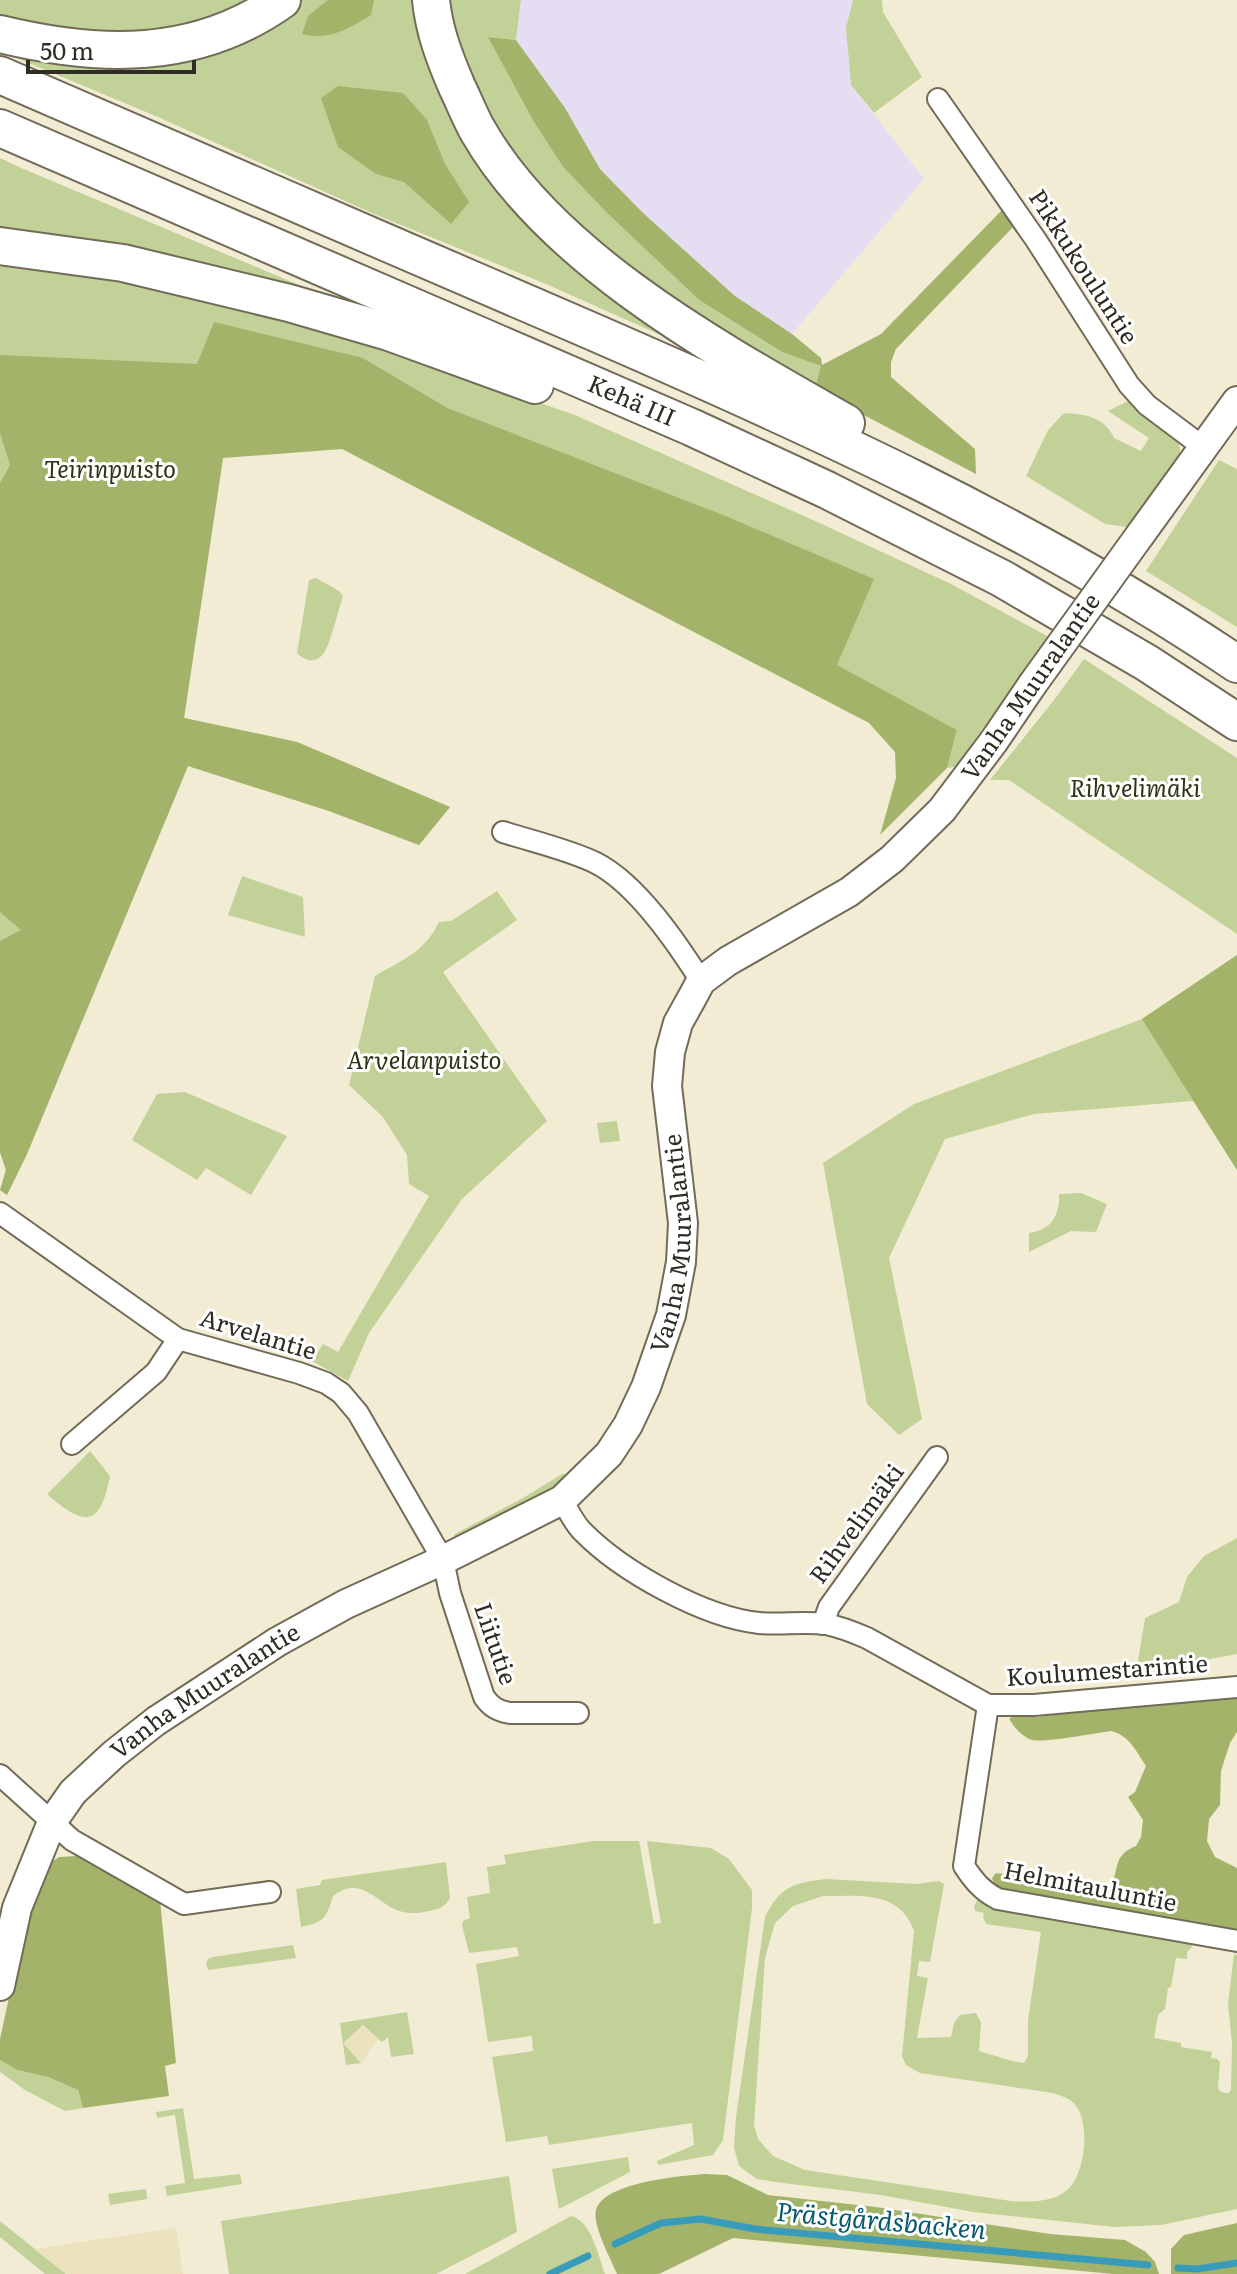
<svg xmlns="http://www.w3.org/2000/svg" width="1237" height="2274" font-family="Literata,serif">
<rect width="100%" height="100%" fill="#f3ecd5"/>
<!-- commercial -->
<path fill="#e5def3" d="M521,0H853L846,28L851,85L924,179L792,334L735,296L642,212L600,169L565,108L516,40Z"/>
<!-- green -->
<g fill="#c2d197" fill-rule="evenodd">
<path d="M0,0H248L213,20L142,33L77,32L0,17Z"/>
<path d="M297,0H412L418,32L441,100L483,172L535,229L685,346L546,284L374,214L158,117L0,51L86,64Z"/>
<path d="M441,0H521L516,40L489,37L564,168L606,212L699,300L782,352L821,366L814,391L610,257L506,154L476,101Z"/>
<path d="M853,0H882L883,12L922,77L874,113L851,85L846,28Z"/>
<path d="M0,158L19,167L356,309L0,232Z"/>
<path d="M0,264L198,294L376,346L575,415L813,520L951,584L1049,637L955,767L947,768L957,730L836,665L873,579L726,516L448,408L363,358L223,458L184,718L297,742L450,807L419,845L329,811L188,766L27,1154L7,1195L0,1190L6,1170L0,1152Z"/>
<path d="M1130,400C1144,411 1162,422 1174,435C1198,461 1145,508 1127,527L1105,524L1026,476L1048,430L1064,413C1085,414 1105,417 1114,438L1141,451L1149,438L1108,411Z"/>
<path d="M1219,460L1237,469V627L1146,571Z"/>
<path d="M316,578L339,591L343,596C339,608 330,644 324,653C317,663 305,662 297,653L309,580Z"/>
<path d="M1084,659L1237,758V934L1009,780H990L1054,700Z"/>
<path d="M242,876L303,897L305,937L228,915Z"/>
<path d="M497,891L517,920L443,972L547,1121L462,1199L369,1333L348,1381L312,1361L323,1344L338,1352L429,1196L409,1184L407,1155L383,1117L349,1085L375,976C402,960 425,952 439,922L451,921Z"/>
<path d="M1237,955V1170L1193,1101L1034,1114L945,1139L889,1258L922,1419L899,1435L867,1404L823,1163L914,1104L1142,1019Z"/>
<path d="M185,1092L287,1136L251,1195L206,1168L197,1180L132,1140L157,1094Z"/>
<path d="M617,1121L620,1141L600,1143L597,1123Z"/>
<path d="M1081,1193L1107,1204L1096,1232L1071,1231L1029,1252V1233C1051,1230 1060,1216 1059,1194Z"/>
<path d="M90,1451L110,1476C100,1529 83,1526 47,1494Z"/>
<path d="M562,1474H566L571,1479L552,1492L460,1538L453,1535L523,1498Z"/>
<path d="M1237,1538V1654L1136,1673L1145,1618L1179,1602L1187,1577L1204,1556Z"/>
<path d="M593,1841H639L654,1924L661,1923L647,1841L711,1848L729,1859L752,1890V1908L723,2140L713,2155L658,2165L657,2161L694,2145L692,2123L549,2145L547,2136L506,2142L492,2057L533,2051L532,2036L488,2042L476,1964L519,1956L517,1947L469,1953L462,1925L463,1921L470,1918L467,1897L490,1893L487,1867L506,1864L504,1855Z"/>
<path d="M446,1862L450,1898C445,1907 439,1909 429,1911C420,1913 412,1914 403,1912C377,1906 363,1873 333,1896C326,1918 325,1922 301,1927L296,1889L320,1885L322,1880Z"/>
<path d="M826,1879L916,1884L939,1881L944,1884L930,1962L919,1961L917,1976L928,1978L917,2038L951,2037L954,2023L960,2015L976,2013L981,2023L979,2051L1012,2061L1024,2063L1028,2056V2020L1041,1932L986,1924L983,1917L984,1913L975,1911L974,1907L977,1900L980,1899L1190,1941L1192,1947L1187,1952V1959L1176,1958L1171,1987L1168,1988L1165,2009L1158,2015L1154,2038L1181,2043V2047L1212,2052L1211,2058L1217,2059L1220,2062L1218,2088L1221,2092L1228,2093L1231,2090L1232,2043L1228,2004L1234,1954L1237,1955V2209L1161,2225L1115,2227L973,2212L881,2195L775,2182L757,2179L739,2166L734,2148L736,2117L765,1917C780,1886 794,1883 826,1879ZM823,1896C859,1896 900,1890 914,1931L902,2056L906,2065L920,2073L1053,2093C1058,2095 1066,2097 1070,2100C1092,2114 1086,2170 1070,2187C1056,2203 1030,2202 1011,2201L805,2170L773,2156L758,2139L754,2125L765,1958L775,1923L793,1906Z"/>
<path d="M293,1945L296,1958L208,1970L206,1963L208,1959L213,1957Z"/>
<path d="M407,2012L414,2054L391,2057L388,2037L382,2042L363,2025L344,2043L361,2063L346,2065L340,2023Z"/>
<path d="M0,2060L17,2070L48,2077L78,2090L83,2108L65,2111L25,2090L0,2072Z"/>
<path d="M183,2108L194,2179L240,2174L242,2184L167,2196L165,2186L185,2183L175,2115L157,2118L156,2112Z"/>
<path d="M628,2157L630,2172L559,2209L552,2169Z"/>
<path d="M509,2176L517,2232L436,2274H229L221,2221Z"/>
<path d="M146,2189L147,2199L110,2205L108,2194Z"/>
<path d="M571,2216C592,2221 598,2256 605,2274H465Z"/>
<path d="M0,2221L66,2274H45L0,2237Z"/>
</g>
<!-- forest -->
<g fill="#a3b46a">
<path d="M328,0H374L371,15C349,29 328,41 302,34L308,16Z"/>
<path d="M488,37L516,40L565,108L600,169L642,212L735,296L792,334L821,358L822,365L881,334L1002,210L1013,227L896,349L891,362V377L975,449L976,474L841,403L814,391L821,366L782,352L699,300L606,212L564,168L534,122Z"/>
<path d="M338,86L403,93L427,120L445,164L469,202L451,224L404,182L376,174L338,147L321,98Z"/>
<path d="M214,322L363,358L448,408L726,516L874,579L837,665L957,730L947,768L880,835L896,778L895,752L869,723L342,449L223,458L184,718L297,742L450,807L419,845L329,811L188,766L27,1154L7,1195L0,1190L6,1170L0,1152V941L21,930L0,912V483L10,465L0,433V355L197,364Z"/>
<path d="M1237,955V1170L1142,1019Z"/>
<path d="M1237,1696V1732L1230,1743L1221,1771L1220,1805L1209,1819L1207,1841L1215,1857L1237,1868V1932L1000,1889L995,1886L992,1878L996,1873L1108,1890C1121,1873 1110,1856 1136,1846L1141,1837L1143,1820L1128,1797L1135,1792L1146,1766C1136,1751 1130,1736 1111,1731C1096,1733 1044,1743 1032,1740C1023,1737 1013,1727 1009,1718L1017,1716L1037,1717L1181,1699Z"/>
<path d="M76,1856L160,1900L176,2063L165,2066L169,2096L83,2108L78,2090L48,2077L17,2070L0,2060V2039L21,1942L32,1902L47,1865L59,1857Z"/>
<path d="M704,2174L727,2175L768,2195L876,2207L1050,2234L1125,2240L1146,2252L1155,2262L1159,2274H1113L733,2238L659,2274H617C611,2259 592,2225 596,2210C604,2182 681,2176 704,2174Z"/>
<path d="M1237,2223V2274H1171V2249L1184,2235Z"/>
</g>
<!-- sand -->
<g fill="#ece2bd">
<path d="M363,2025L378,2039L361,2063L343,2043Z"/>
<path d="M176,2228L183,2274H66L34,2249Z"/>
</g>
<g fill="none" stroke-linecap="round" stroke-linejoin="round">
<!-- stream -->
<g stroke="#389bba" stroke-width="7">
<path d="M615,2244L661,2223L701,2219L755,2229L1148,2265"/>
<path d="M1178,2268L1197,2269L1237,2263"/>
<path d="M550,2274L588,2256"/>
</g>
<defs>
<g id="street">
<path d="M938,99L1036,240L1129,385L1147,405L1203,447"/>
<path d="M503,832C531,841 570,850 596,863C637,884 677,943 701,981"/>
<path d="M0,1213L178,1339L299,1373L326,1383L341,1393L358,1413L443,1560L450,1593L484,1697C491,1707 498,1711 510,1713H578"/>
<path d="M72,1444L156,1372L178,1339"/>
<path d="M562,1500C568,1510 574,1523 582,1531C621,1571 703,1617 759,1623C781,1625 804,1621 826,1624C841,1627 853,1632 867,1638L988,1705H1034L1237,1687"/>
<path d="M823,1624L829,1607L937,1457"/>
<path d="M988,1705L964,1866C974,1881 982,1891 998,1899L1237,1941"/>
<path d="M0,1775L72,1840L184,1904L270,1892"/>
</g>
<g id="secondary">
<path d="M1140,535L1237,401"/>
<path id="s1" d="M0,1986L17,1908L52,1822L73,1792L114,1754L156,1721L277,1642L346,1604L443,1560L562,1500L609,1454L628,1425L646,1387L671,1315L681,1262L683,1223L667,1086L670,1052L678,1023L693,996L701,981L728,961L849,892L892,859L942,810L994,741L1032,685"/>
</g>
<g id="highway">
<path d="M431,0C434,31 445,59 457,87C464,101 470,117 478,131C552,260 720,351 846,423"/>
<path d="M0,34C99,58 196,61 282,0"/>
<path d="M0,75C193,160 388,243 582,327C808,425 1032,526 1237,664"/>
<path id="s2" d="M0,128L691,427L827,490L1001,578L1147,663L1237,722"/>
<path d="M0,246L123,263L289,303L389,332L535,385"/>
</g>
</defs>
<!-- street casing -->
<use href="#street" stroke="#726b58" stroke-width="24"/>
<!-- secondary casing -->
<use href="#secondary" stroke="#726b58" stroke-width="32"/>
<!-- highway casing -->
<use href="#highway" stroke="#726b58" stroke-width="40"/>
<!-- street -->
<use href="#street" stroke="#fff" stroke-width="20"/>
<!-- secondary -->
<use href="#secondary" stroke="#fff" stroke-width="28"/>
<!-- highway -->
<use href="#highway" stroke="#fff" stroke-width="36"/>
<defs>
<path id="secondary-bridge" d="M1032,685L1140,535"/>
</defs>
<!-- secondary-bridge casing -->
<use href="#secondary-bridge" stroke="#726b58" stroke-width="32" stroke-linecap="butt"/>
<!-- secondary-bridge -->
<use href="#secondary-bridge" stroke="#fff" stroke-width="28"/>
</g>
<g text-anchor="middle" stroke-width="6" stroke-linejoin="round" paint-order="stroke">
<!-- street labels -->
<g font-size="24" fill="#2e2c23" stroke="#fff">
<text transform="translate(1083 267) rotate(57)" y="8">Pikkukouluntie</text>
<text dy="8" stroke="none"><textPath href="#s2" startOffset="688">Kehä III</textPath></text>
<text transform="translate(1031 687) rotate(-55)" y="8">Vanha Muuralantie</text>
<text dy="8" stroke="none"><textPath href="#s1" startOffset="1072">Vanha Muuralantie</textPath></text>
<text transform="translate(258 1335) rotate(17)" y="8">Arvelantie</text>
<text transform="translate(857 1524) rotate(-54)" y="8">Rihvelimäki</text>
<text transform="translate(495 1644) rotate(71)" y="8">Liitutie</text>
<text transform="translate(1107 1671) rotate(-4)" y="8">Koulumestarintie</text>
<text dy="8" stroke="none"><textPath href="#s1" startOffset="376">Vanha Muuralantie</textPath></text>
<text transform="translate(1090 1887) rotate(11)" y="8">Helmitauluntie</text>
</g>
<!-- park labels -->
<g font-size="24" font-style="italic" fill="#2e3515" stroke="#fff">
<text x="110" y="478">Teirinpuisto</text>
<text x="1135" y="797">Rihvelimäki</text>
<text x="424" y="1069">Arvelanpuisto</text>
</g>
<!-- water labels -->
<g font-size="26" font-style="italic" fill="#06596f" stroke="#fff">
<text transform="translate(881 2221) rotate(5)" y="9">Prästgårdsbacken</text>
</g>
</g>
<!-- scale -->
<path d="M28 60v12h166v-12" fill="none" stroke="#2e2c23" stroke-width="4"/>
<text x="40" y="60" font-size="24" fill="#2e2c23" stroke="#ffffff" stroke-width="6" paint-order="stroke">50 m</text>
</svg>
